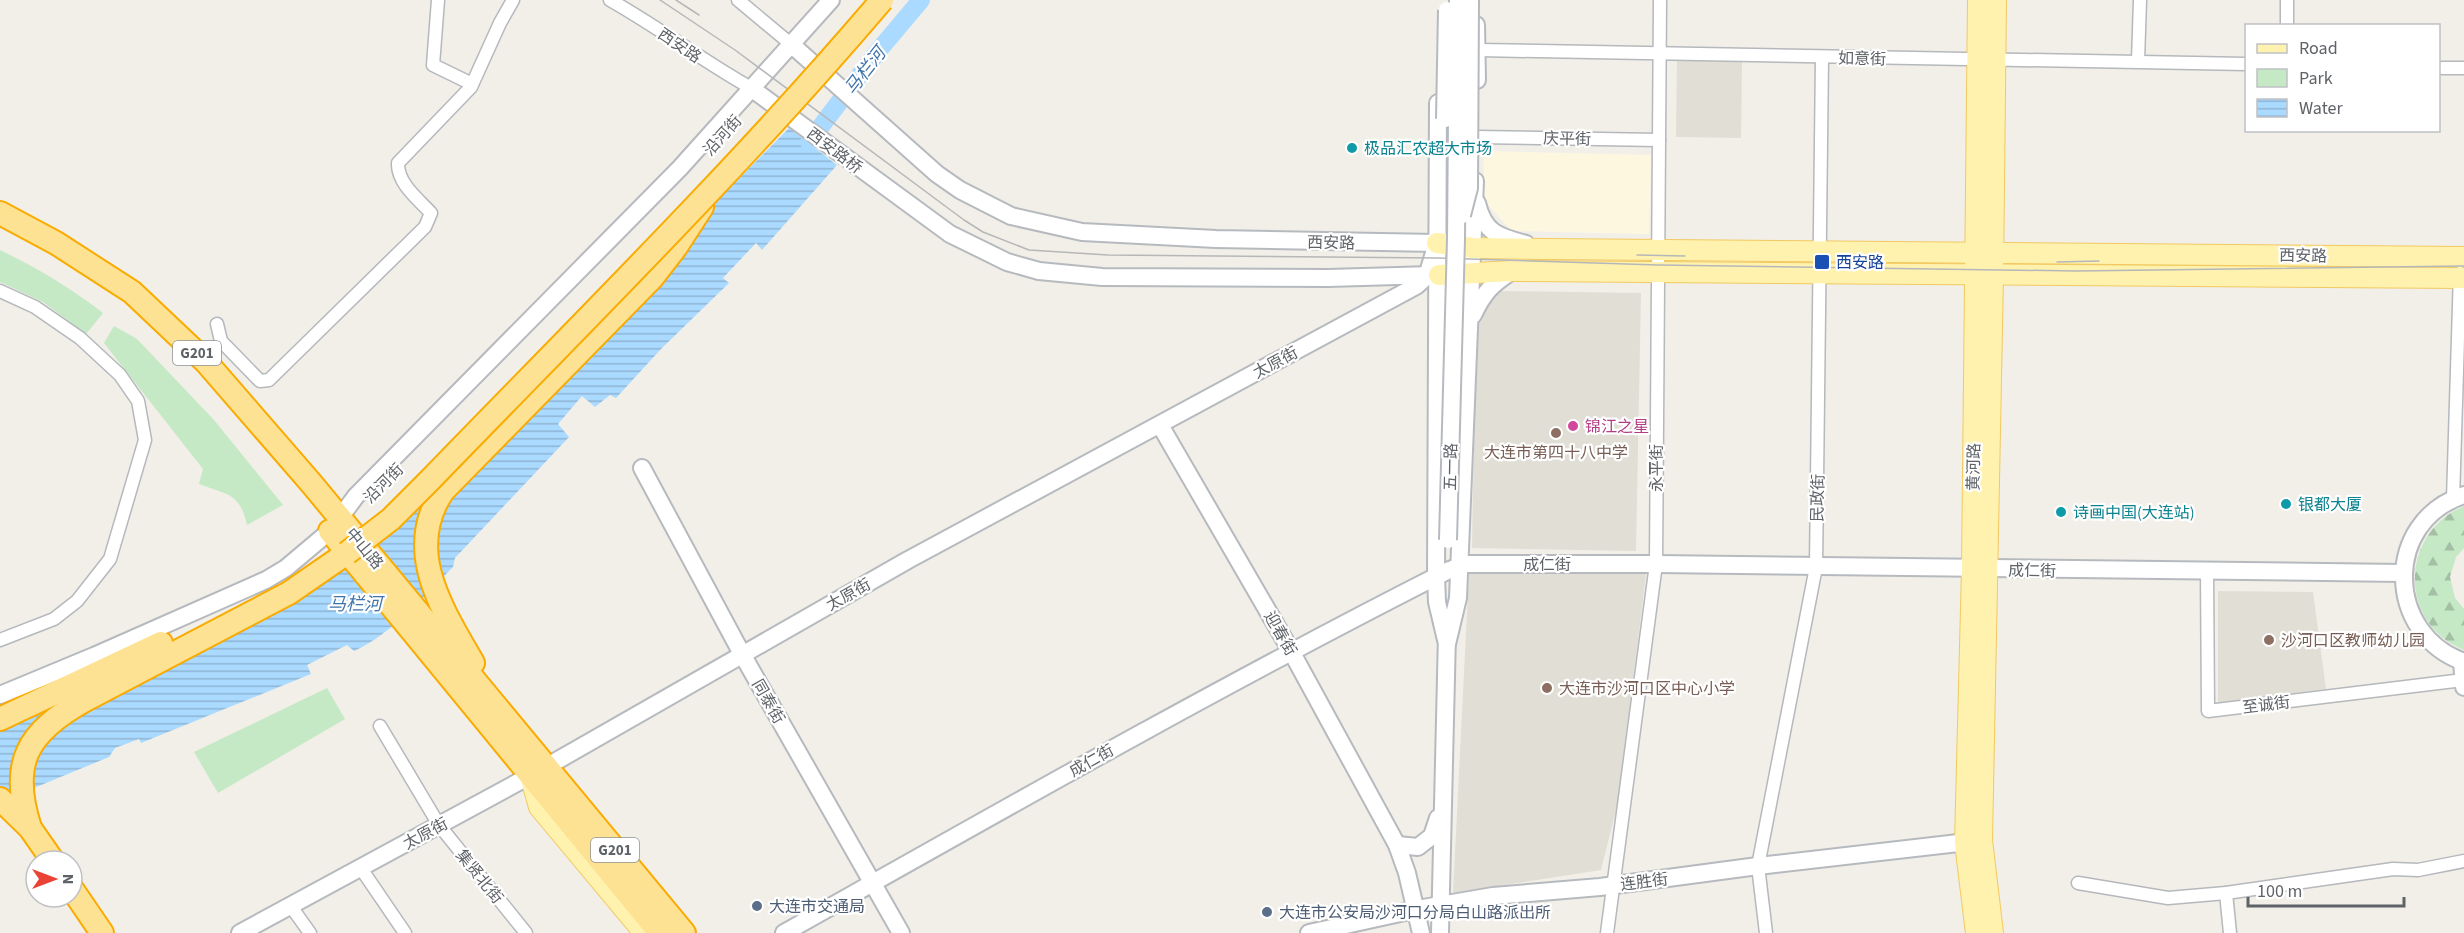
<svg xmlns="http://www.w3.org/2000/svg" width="2464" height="933" font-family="'Source Sans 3','Noto Sans SC',sans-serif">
<defs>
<pattern id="forest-firs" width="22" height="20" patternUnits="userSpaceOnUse" patternTransform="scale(1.5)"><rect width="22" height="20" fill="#c5e8c5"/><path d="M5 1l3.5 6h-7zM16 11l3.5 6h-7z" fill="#a3c0a4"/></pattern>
<pattern id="water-rules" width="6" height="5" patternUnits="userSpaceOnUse" patternTransform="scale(1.5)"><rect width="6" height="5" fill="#aadaff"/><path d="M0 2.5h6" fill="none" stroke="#8eb4d2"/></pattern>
</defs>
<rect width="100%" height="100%" fill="#f1efe8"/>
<!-- commercial -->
<path fill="#fef7e0" d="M1484,151L1651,155L1649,234L1512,231L1483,199Z"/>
<!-- education -->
<g fill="#e1ded6">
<path d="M1677,59L1742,60L1741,138L1676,137Z"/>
<path d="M1500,291L1641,293L1636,551L1472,548L1476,318Z"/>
<path d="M1469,573L1646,574L1618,802L1601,870L1453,893Z"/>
<path d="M2218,591L2313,592L2326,689L2218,703Z"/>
</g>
<!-- green -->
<g fill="#c5e8c5">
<path d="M0,250C37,268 71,288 103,313L86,334L43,302L0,282Z"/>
<path d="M114,326L137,339L214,420L283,505L247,525C240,493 228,495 199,484L203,469L104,343Z"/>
<path d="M327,688L345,719L218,793L194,752Z"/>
</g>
<!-- forest -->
<path fill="url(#forest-firs)" d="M2464,506V548L2456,557L2450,577L2455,598L2464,609V650C2397,623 2400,533 2464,506Z"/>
<!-- water -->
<path fill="url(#water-rules)" d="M789,128L837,165L762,250L756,243L723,278L729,283L661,349L616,398L610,395L595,407L582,396L558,424L569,437L455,558L453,567C423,597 393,633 354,651L347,645L307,665L311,674L141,743L139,739L115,748L109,757L0,802V716L194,640L405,516Z"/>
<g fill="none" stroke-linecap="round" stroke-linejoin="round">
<!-- river -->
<path stroke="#aadaff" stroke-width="18" d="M809,142L879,50L921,0"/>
<defs>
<g id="street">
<path d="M438,0L433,65L472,84"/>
<path d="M610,0C658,27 703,61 751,88"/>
<path d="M738,0L792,45"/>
<path d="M2287,26V0"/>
<path d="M1478,50L2246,64"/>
<path d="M2138,61L2140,0"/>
<path d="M2438,68H2464"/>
<path d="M1476,137L1659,140"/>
<path d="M0,291L35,307L80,338L120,375L138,401L145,440L110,559L77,601L54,619L0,640"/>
<path d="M217,324L221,341L260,381L269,380L425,227L431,213C418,199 397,183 398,163L471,87L500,23L513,0"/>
<path d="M2453,499L2460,273"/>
<path d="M2207,571L2208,711L2463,680"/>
<path d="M380,726L439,825L526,933"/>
<path d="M360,867L405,933"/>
<path d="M2078,883L2168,898L2226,893L2393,869L2418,870L2464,861"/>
<path d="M2226,893L2230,933"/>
<path d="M290,905L310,933"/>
<path d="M1607,933L1656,564L1660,0"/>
<path d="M1766,933L1758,866L1816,567L1822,57"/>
</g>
<g id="secondary">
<path d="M1476,25L1477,80"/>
<path d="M792,45L937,174L960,190L1011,216L1082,232L1216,239L1437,243"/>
<path d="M751,88L950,234L1007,262L1039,271L1102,277L1328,278L1432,275"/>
<path d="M1438,103L1436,577L1437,602L1446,640"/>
<path d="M1477,203C1484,233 1499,237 1526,244"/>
<path d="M1473,315C1484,292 1492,284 1512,271"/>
<path d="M1160,425L1291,651L1397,845L1407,873L1421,933"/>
<path d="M642,468L742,654L901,933"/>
<path d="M2464,495C2383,521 2385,634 2464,662"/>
<path d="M1447,644L1458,598L1475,181"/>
<path d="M2462,661L2464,687"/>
<path d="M0,695L94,656L266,580L286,568L330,531L356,496L680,168L831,0"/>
<path d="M1397,845L1418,847L1432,836L1438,818"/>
<path d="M240,933L546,767L908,560L1416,286L1427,276L1437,243"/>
<path d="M784,933C1004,809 1222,685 1447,571L1466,564H1656L2403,573"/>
<path d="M1309,933L1423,908L1493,896L1600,887L1758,866L1976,841"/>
<path d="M1440,933L1447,634"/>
</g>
<g id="primary">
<path d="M1437,243L1473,248L1544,249L2464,257"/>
<path d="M1439,275L1512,271L2464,278"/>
<path d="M530,775L539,807L644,933"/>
<path d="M1976,933L1965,843L1972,569L1978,0"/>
<path d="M1993,933L1982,840L1993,276L1996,0"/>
</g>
<g id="highway">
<path d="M0,213L56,243L132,292L206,362L311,483L684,933"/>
<path d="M330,531L660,933"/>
<path d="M473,663C442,609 403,550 443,491L652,278L676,247L702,207"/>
<path d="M0,719L161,643"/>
<path d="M0,799L30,828L53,861"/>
<path d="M30,828C9,763 27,732 85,700L289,593L347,553"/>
<path d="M72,889L102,933"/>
</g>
</defs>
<!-- street casing -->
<use href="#street" stroke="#b5b8bc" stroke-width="15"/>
<!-- secondary casing -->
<use href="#secondary" stroke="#b6babf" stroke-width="20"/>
<!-- primary casing -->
<use href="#primary" stroke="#f2c960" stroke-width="22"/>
<!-- highway casing -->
<use href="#highway" stroke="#f9ab00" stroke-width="26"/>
<!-- street -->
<use href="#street" stroke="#fff" stroke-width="12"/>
<!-- secondary -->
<use href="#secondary" stroke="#fff" stroke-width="16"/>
<!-- primary -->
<use href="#primary" stroke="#fff2af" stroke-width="20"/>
<!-- highway -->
<use href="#highway" stroke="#fde293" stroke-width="22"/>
<!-- tram -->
<g stroke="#b6b7b8" stroke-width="1.5">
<path d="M660,0L735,50L964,220L983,232L1029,250L1108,255L1438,258L1658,265L2077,271L2464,266"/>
<path d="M676,0L699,15"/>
<path d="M1637,255L1685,256"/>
<path d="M2057,262L2099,261"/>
</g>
<defs>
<g id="secondary-bridge">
<path d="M1445,119L1447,10"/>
<path d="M1462,215L1469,188L1470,0"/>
<path d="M1448,540L1456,239L1458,0"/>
</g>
<path id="highway-bridge" d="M347,553L391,519L428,482C581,324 739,168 882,0"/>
</defs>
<!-- secondary-bridge casing -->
<use href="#secondary-bridge" stroke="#b6babf" stroke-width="20" stroke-linecap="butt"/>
<!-- highway-bridge casing -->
<use href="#highway-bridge" stroke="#f9ab00" stroke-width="26" stroke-linecap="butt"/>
<!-- secondary-bridge -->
<use href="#secondary-bridge" stroke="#fff" stroke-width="16"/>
<!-- highway-bridge -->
<use href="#highway-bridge" stroke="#fde293" stroke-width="22"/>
</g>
<!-- markers -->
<g fill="#0f9aa8" stroke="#fff" stroke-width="2">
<circle cx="1352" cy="148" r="6"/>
<circle cx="2286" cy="504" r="6"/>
<circle cx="2061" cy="512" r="6"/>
</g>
<rect fill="#1a4fb4" stroke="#fff" stroke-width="2" x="1814" y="254" width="16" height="16" rx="3"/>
<circle fill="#d1479c" stroke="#fff" stroke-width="2" cx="1573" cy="426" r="6"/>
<g fill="#8d6e63" stroke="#fff" stroke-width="2">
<circle cx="1556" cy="433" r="6"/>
<circle cx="2269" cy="640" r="6"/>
<circle cx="1547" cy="688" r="6"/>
</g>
<g fill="#5c6f8a" stroke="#fff" stroke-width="2">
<circle cx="757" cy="906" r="6"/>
<circle cx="1267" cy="912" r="6"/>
</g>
<g text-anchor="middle" stroke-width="4.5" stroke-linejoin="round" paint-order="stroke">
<!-- shield labels -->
<g fill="#fff" stroke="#8f9295" stroke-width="1.5">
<rect x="173" y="341" width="48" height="24" rx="4.5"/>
<rect x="591" y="838" width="48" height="24" rx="4.5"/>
</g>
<g font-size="15" font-weight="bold" fill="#5f6368">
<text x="197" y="358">G201</text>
<text x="615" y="855">G201</text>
</g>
<!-- street labels -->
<g font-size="16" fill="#5f6368" stroke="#fff">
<text transform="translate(680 45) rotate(34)" y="6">西安路</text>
<text transform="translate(1862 58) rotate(1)" y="6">如意街</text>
<text transform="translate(722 135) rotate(-48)" y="6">沿河街</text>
<text transform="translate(1567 138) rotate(1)" y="6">庆平街</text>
<text transform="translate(835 150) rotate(37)" y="6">西安路桥</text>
<text transform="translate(1331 242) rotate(1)" y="6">西安路</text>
<text transform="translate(2303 255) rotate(1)" y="6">西安路</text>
<text transform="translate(1275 362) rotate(-28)" y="6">太原街</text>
<text transform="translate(1450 467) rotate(-89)" y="6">五一路</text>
<text transform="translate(1973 467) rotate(-89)" y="6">黄河路</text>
<text transform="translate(1656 468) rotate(-90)" y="6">永平街</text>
<text transform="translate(383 483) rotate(-45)" y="6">沿河街</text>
<text transform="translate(1817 498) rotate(-89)" y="6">民政街</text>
<text transform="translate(365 548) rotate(50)" y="6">中山路</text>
<text x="1547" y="570">成仁街</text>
<text transform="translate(2032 570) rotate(1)" y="6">成仁街</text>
<text transform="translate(848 594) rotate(-29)" y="6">太原街</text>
<text transform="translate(1281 633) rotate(60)" y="6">迎春街</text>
<text transform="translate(769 701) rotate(60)" y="6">同泰街</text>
<text transform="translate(2266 704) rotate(-7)" y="6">至诚街</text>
<text transform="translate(1091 760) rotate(-29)" y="6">成仁街</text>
<text transform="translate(425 833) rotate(-28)" y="6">太原街</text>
<text transform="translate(480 876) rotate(51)" y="6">集贤北街</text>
<text transform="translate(1644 881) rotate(-7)" y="6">连胜街</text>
</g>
<!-- culture labels -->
<g font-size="16" fill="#0d838f" stroke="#fff" text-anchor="start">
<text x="1364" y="154">极品汇农超大市场</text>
<text x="2298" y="510">银都大厦</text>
<text x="2073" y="518">诗画中国(大连站)</text>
</g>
<!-- transit labels -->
<g font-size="16" fill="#164399" stroke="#fff" text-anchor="start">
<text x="1836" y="268">西安路</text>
</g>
<!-- hotel labels -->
<g font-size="16" fill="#b23c85" stroke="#fff" text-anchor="start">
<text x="1585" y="432">锦江之星</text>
</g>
<!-- education labels -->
<g font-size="16" fill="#785e54" stroke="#fff" text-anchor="start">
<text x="1556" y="458" text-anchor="middle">大连市第四十八中学</text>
<text x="2281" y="646">沙河口区教师幼儿园</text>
<text x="1559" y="694">大连市沙河口区中心小学</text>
</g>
<!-- service labels -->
<g font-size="16" fill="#4e5e75" stroke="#fff" text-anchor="start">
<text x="769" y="912">大连市交通局</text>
<text x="1279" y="918">大连市公安局沙河口分局白山路派出所</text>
</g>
<!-- water labels -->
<g font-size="18" font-style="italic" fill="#4174aa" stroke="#fff">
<text transform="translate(865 71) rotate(-52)" y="6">马栏河</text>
<text x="355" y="610">马栏河</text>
</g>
</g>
<!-- legend -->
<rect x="2245" y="24" width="195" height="108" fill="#ffffff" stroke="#bfc1c3" stroke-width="1.5"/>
<rect x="2257" y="44" width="30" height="9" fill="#fff2af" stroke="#bfc1c3" stroke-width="1.5"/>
<text x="2299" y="54" font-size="18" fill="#5f6368">Road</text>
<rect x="2257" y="69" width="30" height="18" fill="#c5e8c5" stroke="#bfc1c3" stroke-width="1.5"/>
<text x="2299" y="84" font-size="18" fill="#5f6368">Park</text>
<rect x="2257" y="99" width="30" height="18" fill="url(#water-rules)" stroke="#bfc1c3" stroke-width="1.5"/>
<text x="2299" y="114" font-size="18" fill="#5f6368">Water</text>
<!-- north arrow -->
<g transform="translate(54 879) rotate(90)"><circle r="28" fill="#ffffff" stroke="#bfc1c3" stroke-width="1.5"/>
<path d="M0-4.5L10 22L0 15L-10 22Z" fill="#ea4335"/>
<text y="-9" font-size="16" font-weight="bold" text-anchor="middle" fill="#5f6368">N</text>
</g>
<!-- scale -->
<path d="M2248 897v9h156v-9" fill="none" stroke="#5f6368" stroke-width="3"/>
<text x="2257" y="897" font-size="18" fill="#5f6368" stroke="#ffffff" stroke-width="4.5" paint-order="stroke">100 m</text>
</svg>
